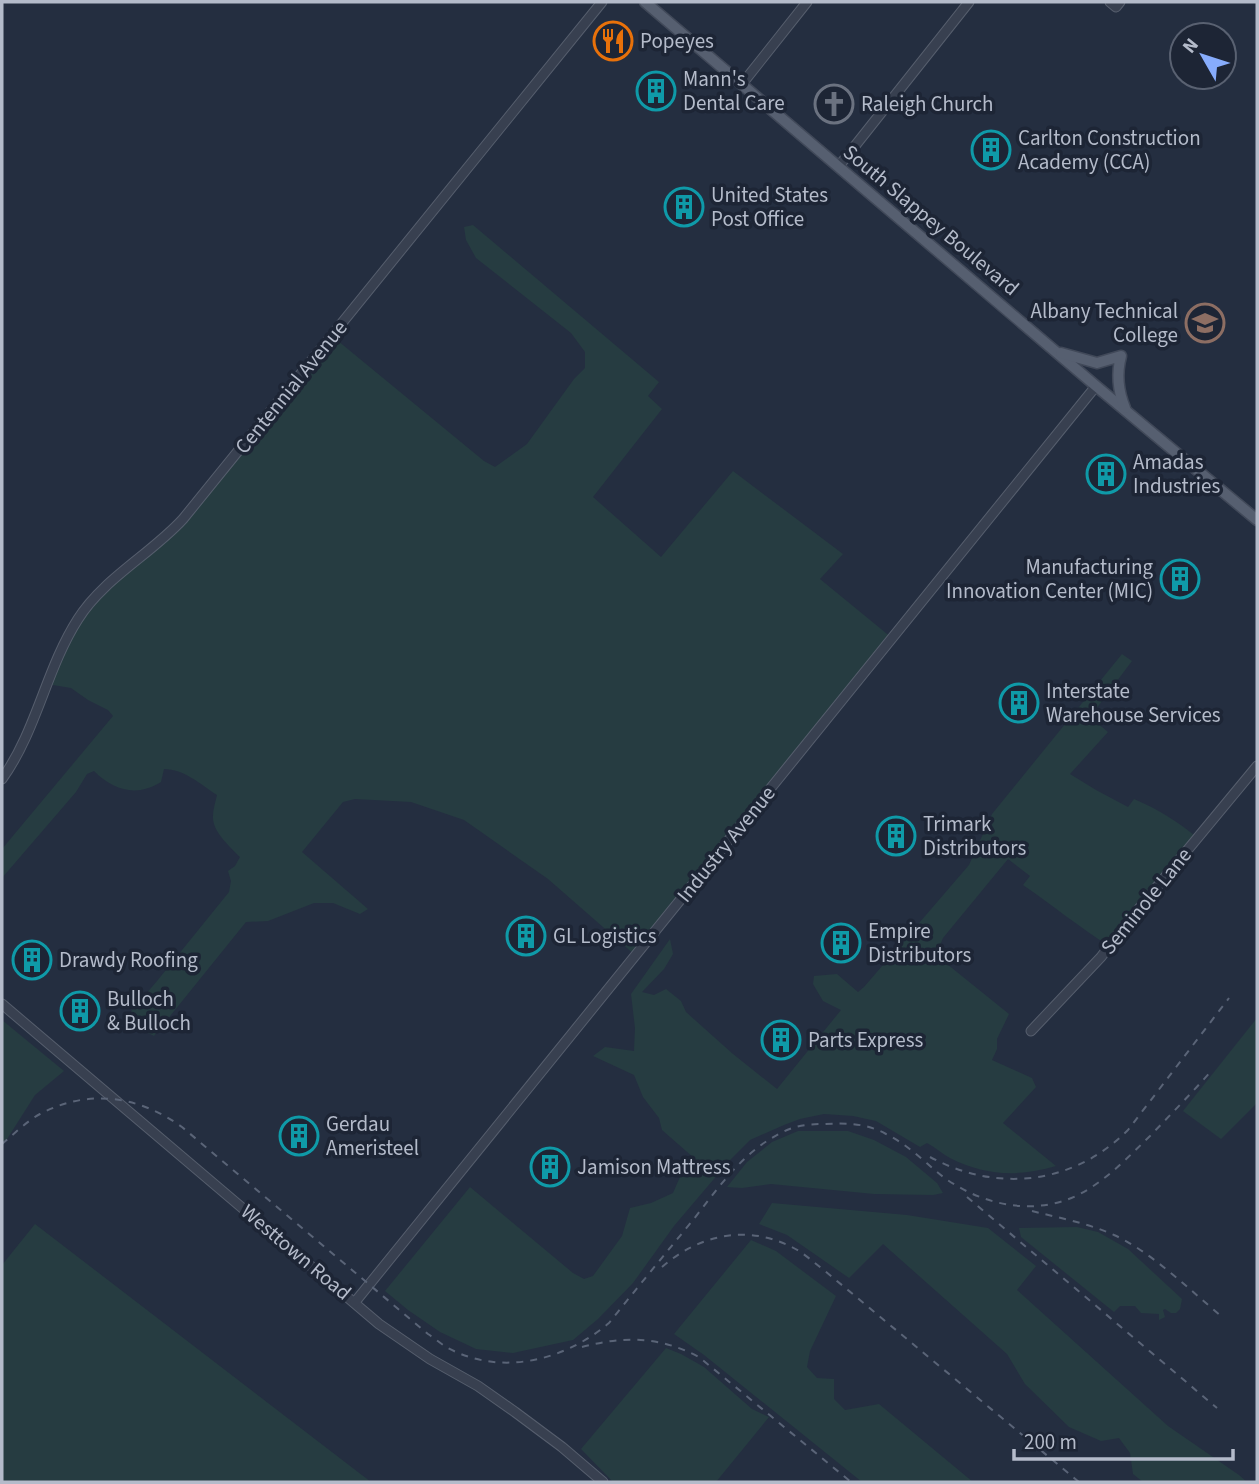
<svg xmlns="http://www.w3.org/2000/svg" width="1259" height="1484" font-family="'Source Sans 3',sans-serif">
<rect width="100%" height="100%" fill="#242e40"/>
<!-- green -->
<g fill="#263c41">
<path d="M473,225L659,382L648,396L662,409L593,497L661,557L733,471L843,554L820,579L892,638L635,955L548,879L464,820L411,802L355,799L343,802L302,852L368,909L360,914L333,903H314L268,921L246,922L154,1036L133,1025L127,1016L157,981L229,892L231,881L228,871L235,866L240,857C232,849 217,835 214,824C211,815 215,804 217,795C200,784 184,769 164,769L161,782C137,797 114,791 94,771L87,774L76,792L2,878V849L113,716L108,710L88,700L71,688L47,684L85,608L152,549L332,336L484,461L495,467L527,444L574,379L585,368V352L571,333L476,258L466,240L464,227Z"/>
<path d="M1122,654L1132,661L1090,717L1108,732L1070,774L1096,790L1128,807L1134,799C1158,809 1178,822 1198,838L1109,946C1079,927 1052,905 1023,885L1030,876L1008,859L943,938L938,950L942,960L1009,1014L997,1039V1049L992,1060L1032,1078L1036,1087L1003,1123L1056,1166C1019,1177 985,1176 950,1158C942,1154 935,1147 927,1143L920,1147L876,1121L853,1116L824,1114L800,1119L784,1125L750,1140L730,1160L674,1226L633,1283L598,1319L573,1340L513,1353L476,1349L440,1332L408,1310L385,1291L470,1187L573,1273L584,1279L593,1276L622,1236L630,1208L651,1203L673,1193L683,1170L694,1158L662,1130L659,1118L643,1097L634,1075L593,1056L605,1047L634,1051L635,1028L631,994L670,939L673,954L664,969L642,992L654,995L666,989L681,1001L686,1012L733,1054L777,1089L841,1010L823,1001L813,984L814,976L837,974L858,992L864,987L969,865L992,814Z"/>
<path d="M1257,1018V1103L1221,1139L1183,1111Z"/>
<path d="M2,1020L64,1071L35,1095L2,1147Z"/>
<path d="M798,1131H848L874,1140L906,1157L937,1183L943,1193L933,1195L874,1194L771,1184L742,1188L727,1187L747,1162L772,1142Z"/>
<path d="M772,1203L907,1215L988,1228L1036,1266L1017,1290L1168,1426L1239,1475L1247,1482H1143L1133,1474L1130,1453L1119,1438L1101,1441L1069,1427L1025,1384L1007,1354L883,1244L849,1278L787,1235L759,1224Z"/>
<path d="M35,1224L371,1482H2V1265Z"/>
<path d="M1077,1227L1098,1232L1128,1249L1182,1299L1180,1309L1176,1313H1171L1165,1309L1163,1310L1165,1317L1159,1320V1314L1141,1313L1135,1306H1120L1114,1312L1021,1237L1019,1228Z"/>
<path d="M751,1240L776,1251L836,1296L810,1351L807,1367L817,1378L834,1379V1399L845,1410L879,1404L973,1482H862L704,1355L674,1334Z"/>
<path d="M666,1348L681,1354L704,1367L752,1409L769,1417L716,1482H613L581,1449Z"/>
</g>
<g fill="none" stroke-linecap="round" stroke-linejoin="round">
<defs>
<g id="minor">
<path d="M1110,2L1116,7L1120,2"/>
<path d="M742,84L807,2"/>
<path d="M839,166L969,2"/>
<path d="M2,779C37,730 46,669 78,619C103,579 151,554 183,519L602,2"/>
<path d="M2,1004L379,1324L430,1359L478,1386L515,1412L562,1447L603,1482"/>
<path d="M1031,1031L1101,957L1127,923L1257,766"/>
<path d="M355,1302L1096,386"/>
</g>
<g id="major">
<path d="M645,2L1096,386L1257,520"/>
<path d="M1061,353L1097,363L1121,356C1116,375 1118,391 1125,408"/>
</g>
</defs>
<!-- minor casing -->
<use href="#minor" stroke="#565e6d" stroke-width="11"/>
<!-- major casing -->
<use href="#major" stroke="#414959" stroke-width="13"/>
<!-- minor -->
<use href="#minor" stroke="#384050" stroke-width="9"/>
<!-- major -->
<use href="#major" stroke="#565f70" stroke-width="10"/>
<!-- rail -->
<g stroke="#5a6477" stroke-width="2" stroke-dasharray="7 7" stroke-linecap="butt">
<path d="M2,1144C14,1134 27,1121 40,1114C89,1088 139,1096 182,1127L428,1334C434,1338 440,1343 446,1347C500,1377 564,1361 609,1323C637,1288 665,1254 693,1220C720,1186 743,1151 783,1132C796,1125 810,1124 824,1124C847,1123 866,1123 886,1134C909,1145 926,1164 946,1179C984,1205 1032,1216 1076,1196C1105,1182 1127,1158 1150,1136C1171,1114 1192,1093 1212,1070"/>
<path d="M930,1157C997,1193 1073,1185 1128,1130L1229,998"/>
<path d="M967,1197L1217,1408"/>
<path d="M1032,1211C1059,1218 1088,1223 1114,1235C1150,1251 1190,1290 1221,1316"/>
<path d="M662,1267C701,1233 752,1223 799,1251C808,1257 816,1264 825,1271L1079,1482"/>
<path d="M582,1347C624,1336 659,1336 699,1357L851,1482"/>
</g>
</g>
<!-- icons -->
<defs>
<symbol id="restaurant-ring" viewBox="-11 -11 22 22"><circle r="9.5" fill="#1d2535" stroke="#e8710a" stroke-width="1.5"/><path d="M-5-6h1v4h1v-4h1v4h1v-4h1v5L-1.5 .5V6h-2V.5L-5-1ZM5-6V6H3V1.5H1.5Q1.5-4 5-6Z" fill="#e8710a"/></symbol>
<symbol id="building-ring" viewBox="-11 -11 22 22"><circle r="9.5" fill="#1d2535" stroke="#0f9aa8" stroke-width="1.5"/><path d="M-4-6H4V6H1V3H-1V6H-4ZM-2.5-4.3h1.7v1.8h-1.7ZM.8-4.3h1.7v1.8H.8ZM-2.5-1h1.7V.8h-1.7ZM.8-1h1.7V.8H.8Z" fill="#0f9aa8"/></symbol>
<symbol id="church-ring" viewBox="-11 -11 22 22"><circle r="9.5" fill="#1d2535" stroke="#6b7280" stroke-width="1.5"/><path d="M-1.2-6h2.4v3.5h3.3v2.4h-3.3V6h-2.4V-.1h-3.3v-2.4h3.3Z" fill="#6b7280"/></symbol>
<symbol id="school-ring" viewBox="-11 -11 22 22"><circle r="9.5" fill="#1d2535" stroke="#8d6e63" stroke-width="1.5"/><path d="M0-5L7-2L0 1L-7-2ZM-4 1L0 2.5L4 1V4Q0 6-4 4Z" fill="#8d6e63"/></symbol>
</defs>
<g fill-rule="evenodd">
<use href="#restaurant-ring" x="591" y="19" width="44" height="44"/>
<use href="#building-ring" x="634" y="69" width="44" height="44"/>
<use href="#church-ring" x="812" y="82" width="44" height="44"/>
<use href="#building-ring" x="969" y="128" width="44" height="44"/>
<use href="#building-ring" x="662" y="185" width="44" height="44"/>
<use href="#school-ring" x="1183" y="301" width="44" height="44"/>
<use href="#building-ring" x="1084" y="452" width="44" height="44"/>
<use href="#building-ring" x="1158" y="557" width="44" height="44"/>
<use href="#building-ring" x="997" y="681" width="44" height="44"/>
<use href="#building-ring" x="874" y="814" width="44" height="44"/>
<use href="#building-ring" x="504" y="914" width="44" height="44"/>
<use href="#building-ring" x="819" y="921" width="44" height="44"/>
<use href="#building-ring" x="10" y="938" width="44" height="44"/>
<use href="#building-ring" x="58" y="989" width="44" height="44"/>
<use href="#building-ring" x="759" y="1018" width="44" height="44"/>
<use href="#building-ring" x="277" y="1114" width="44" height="44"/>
<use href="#building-ring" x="528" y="1145" width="44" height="44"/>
</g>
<g text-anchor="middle" stroke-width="7" stroke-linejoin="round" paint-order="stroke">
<!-- poi labels -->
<g font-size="21" fill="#b4bbca" stroke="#1d2535" text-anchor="start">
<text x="640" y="48">Popeyes</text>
<text x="683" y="86">Mann's<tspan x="683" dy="24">Dental Care</tspan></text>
<text x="861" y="111">Raleigh Church</text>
<text x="1018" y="145">Carlton Construction<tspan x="1018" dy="24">Academy (CCA)</tspan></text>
<text x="711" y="202">United States<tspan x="711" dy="24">Post Office</tspan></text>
<text x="1178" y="318" text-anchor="end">Albany Technical<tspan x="1178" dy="24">College</tspan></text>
<text x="1133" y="469">Amadas<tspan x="1133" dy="24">Industries</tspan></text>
<text x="1153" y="574" text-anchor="end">Manufacturing<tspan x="1153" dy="24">Innovation Center (MIC)</tspan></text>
<text x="1046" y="698">Interstate<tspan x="1046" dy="24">Warehouse Services</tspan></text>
<text x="923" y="831">Trimark<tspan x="923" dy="24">Distributors</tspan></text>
<text x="868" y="938">Empire<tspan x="868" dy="24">Distributors</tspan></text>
<text x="553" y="943">GL Logistics</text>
<text x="59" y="967">Drawdy Roofing</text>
<text x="107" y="1006">Bulloch<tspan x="107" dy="24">&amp; Bulloch</tspan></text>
<text x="808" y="1047">Parts Express</text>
<text x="326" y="1131">Gerdau<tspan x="326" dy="24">Ameristeel</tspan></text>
<text x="577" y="1174">Jamison Mattress</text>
</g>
<!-- street labels -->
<g font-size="21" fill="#b4bbca" stroke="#1d2535">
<text transform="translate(931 220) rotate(40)" y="7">South Slappey Boulevard</text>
<text transform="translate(291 387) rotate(-51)" y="7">Centennial Avenue</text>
<text transform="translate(726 844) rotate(-51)" y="7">Industry Avenue</text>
<text transform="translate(1146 901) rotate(-51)" y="7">Seminole Lane</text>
<text transform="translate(296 1252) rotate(40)" y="7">Westtown Road</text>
</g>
</g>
<!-- border -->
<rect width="1259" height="1484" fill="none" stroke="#b4bbca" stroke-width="7"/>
<!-- north arrow -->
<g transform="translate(1203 56) rotate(309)"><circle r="33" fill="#1d2535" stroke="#596171" stroke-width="2"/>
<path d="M0-5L12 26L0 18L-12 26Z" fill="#87acfc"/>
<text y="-10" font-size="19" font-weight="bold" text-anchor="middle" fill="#b4bbca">N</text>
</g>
<!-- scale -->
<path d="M1014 1449v10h219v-10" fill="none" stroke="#b4bbca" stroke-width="3.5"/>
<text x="1024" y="1449" font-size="21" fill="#b4bbca" stroke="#1d2535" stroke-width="5" paint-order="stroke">200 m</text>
</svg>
